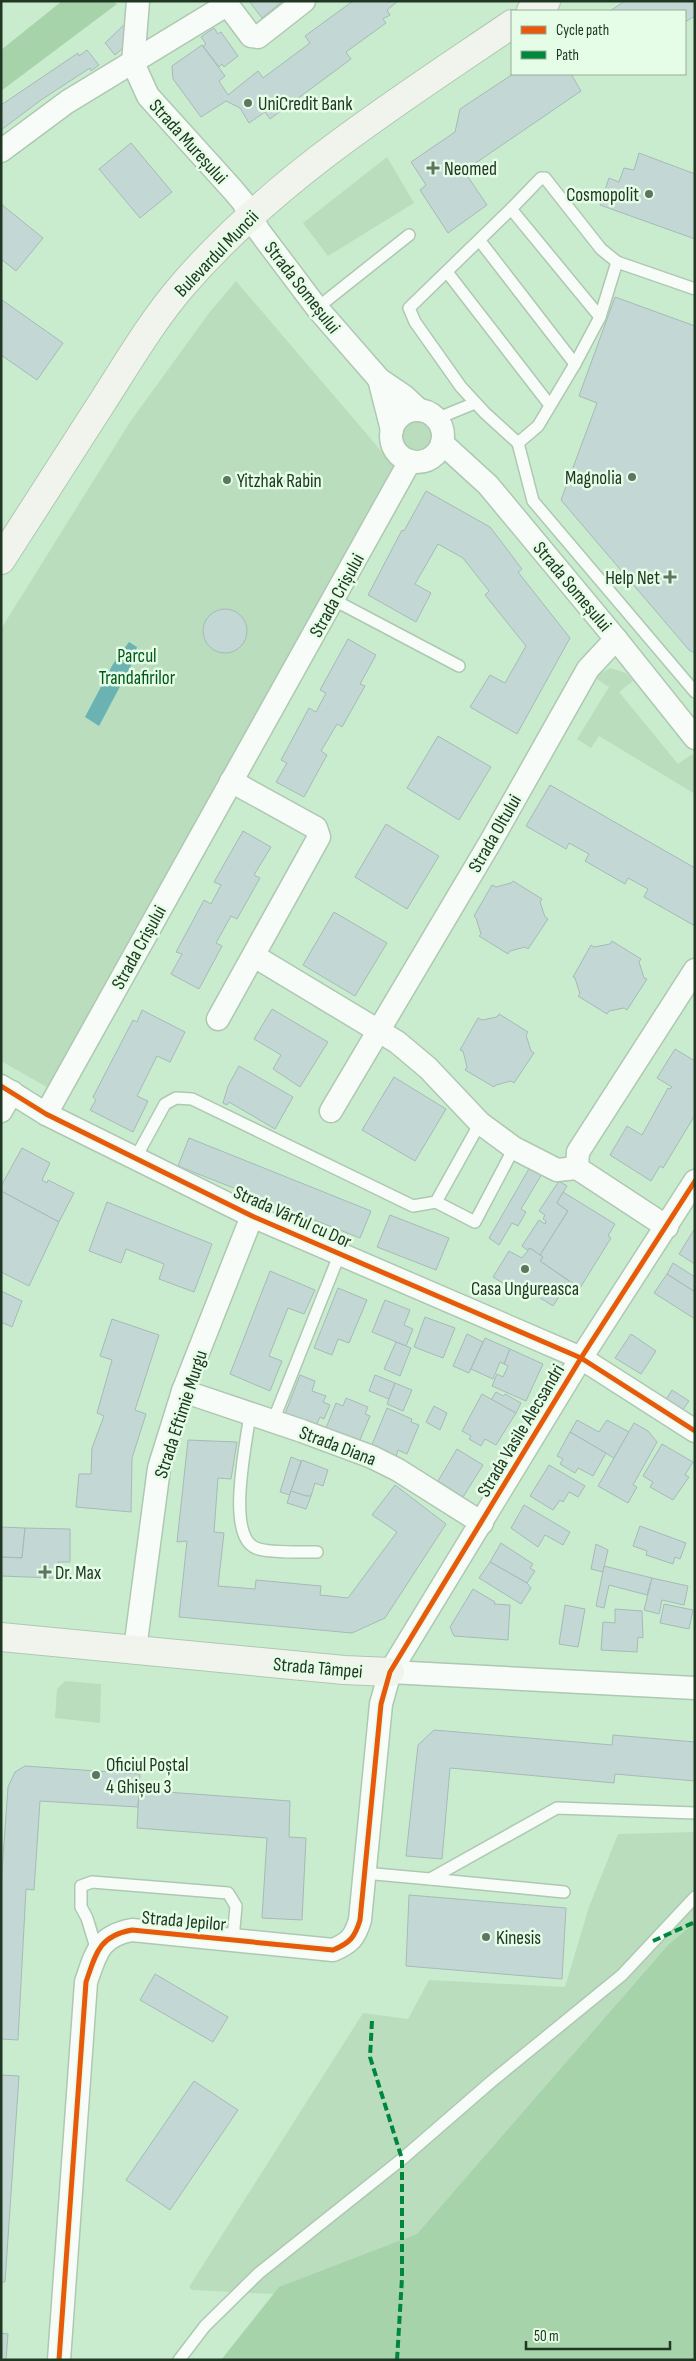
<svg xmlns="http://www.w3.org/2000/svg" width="696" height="2361" font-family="'Sofia Sans Condensed',sans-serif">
<rect width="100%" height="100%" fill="#caecce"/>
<!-- green -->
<g fill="#baddbe">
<path d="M387,157L414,203L328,256L303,223Z"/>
<path d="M236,281L400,473L52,1090L1,1061V629L130,422L209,313Z"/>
<circle cx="417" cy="436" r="19"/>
<path d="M610,668L626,673L633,681L619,692L678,764L692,754L695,757V794L599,736L591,748L577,739L609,687L594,677Z"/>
<path d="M65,1681L101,1684L100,1723L55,1718L57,1689Z"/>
<path d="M695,1832V1926L366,2320L314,2296L192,2290L189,2287L363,2013L408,2019L429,1980L565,1987L589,1907L618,1834Z"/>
</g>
<!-- forest -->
<g fill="#a7d3ab">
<path d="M62,1H112L117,4L1,91V50Z"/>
<path d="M695,1923V2360H221L279,2287L417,2234L669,1944Z"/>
</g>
<!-- water -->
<path fill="#6bb3b3" d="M129,642L137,647L132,664L99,726L85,717L113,664Z"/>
<!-- building -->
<g fill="#c3d7d5" stroke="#a6bab8">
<path d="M249,1H283L262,18Z"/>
<path d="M353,1H398L387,10L390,15L383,19L386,23L346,52L351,59L270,119L265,112L249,123L240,108L226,101L201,117L173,79L172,66L202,45L225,76L219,81L228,95L258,71L263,78L310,43L305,36Z"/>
<path d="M625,1H695V16L685,22V11H610Z"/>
<path d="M128,21L132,40L115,55L105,43Z"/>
<path d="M214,28L218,34L221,32L238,56L224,67L222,64L219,67L203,46L206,44L201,37Z"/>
<path d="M87,50L99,65L91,71L90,68L41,100L1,130V105L78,53L79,56Z"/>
<path d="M513,74H571L581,91L464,171L487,205L448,233L420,190L426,185L411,162L455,132L460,109Z"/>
<path d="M131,143L172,192L140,218L99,169Z"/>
<path d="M639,153L695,174V239L600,205L609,178L619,182L624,168L634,170Z"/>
<path d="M1,204L43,238L16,271L1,259Z"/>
<path d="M615,297L695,326V653L689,650L561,500L597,403L579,396Z"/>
<path d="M2,300L63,343L37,380L1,355Z"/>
<path d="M426,491L490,527L522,569L518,572L570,638L517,734L470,707L490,675L505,683L526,646L485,595L489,591L463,558L438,544L415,584L431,593L416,622L368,595L402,530L404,531Z"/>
<circle cx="225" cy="631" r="22"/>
<path d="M348,639L376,655L360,684L365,686L342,727L337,724L321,751L327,755L304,797L276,782L287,763L281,760L309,708L316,712L326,693L320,690Z"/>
<path d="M438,736L491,767L459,820L407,788Z"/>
<path d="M550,785L695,868V926L644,897L648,889L628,878L625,884L585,861L589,854L569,843L566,849L526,826Z"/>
<path d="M386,824L439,856L407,909L355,877Z"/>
<path d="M243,831L271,847L254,875L260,878L237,919L231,916L216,943L222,946L199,989L171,974L182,954L176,952L204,900L211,904L221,885L214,882Z"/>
<path d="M513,881L542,899L540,902L545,917L548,919L528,949L525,947L510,951L508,954L479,936L481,934L476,918L474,916L492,885L496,887L511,883Z"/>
<path d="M334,912L387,943L355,996L303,965Z"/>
<path d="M612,941L641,959L639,962L644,978L647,979L627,1010L624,1008L609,1011L607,1014L578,996L580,994L575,978L573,977L591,945L594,947L610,944Z"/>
<path d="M272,1009L328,1042L300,1087L273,1069L281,1055L254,1039Z"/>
<path d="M142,1010L185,1032L170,1062L157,1056L137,1096L148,1101L133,1132L90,1110L96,1100L93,1097L133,1020L137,1022Z"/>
<path d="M499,1014L528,1032L526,1035L531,1051L534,1053L514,1083L511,1081L496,1085L494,1087L465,1070L467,1067L463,1051L460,1050L478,1018L482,1020L497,1017Z"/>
<path d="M675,1049L695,1061V1115L663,1168L660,1166L651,1181L610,1155L627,1126L642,1135L668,1088L670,1089L672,1087L657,1078Z"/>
<path d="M239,1066L293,1097L275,1129L229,1102L227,1105L223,1103L228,1086Z"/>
<path d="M394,1077L446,1109L415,1161L362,1130Z"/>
<path d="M189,1138L371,1211L360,1238L178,1166Z"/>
<path d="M22,1148L50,1163L42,1180L47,1183L48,1180L74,1193L59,1222L1,1191V1186Z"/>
<path d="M530,1167L542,1174L521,1209L526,1212L518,1226L512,1223L499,1245L489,1238Z"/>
<path d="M559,1181L567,1186L557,1203L568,1211L540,1255L530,1248L527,1250L522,1246L539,1220L545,1224L546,1221L543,1219L545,1215L539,1211Z"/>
<path d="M1,1191L59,1222L29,1286L1,1272Z"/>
<path d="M563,1192L615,1224L608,1236L611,1238L580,1288L540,1261L543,1257L540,1255L568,1211L557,1203Z"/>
<path d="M107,1202L212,1244L194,1292L159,1279L164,1264L126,1249L121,1263L89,1251Z"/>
<path d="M390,1215L449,1238L436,1270L377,1247Z"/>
<path d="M695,1228V1264L679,1254Z"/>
<path d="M530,1248L543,1257L540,1261L569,1281L553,1306L521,1286L517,1292L493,1277L509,1251L522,1258Z"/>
<path d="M673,1263L695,1277V1292L667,1274Z"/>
<path d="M270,1271L315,1290L304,1314L288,1308L269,1356L282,1361L270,1391L230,1374Z"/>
<path d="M667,1274L695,1292V1319L654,1293Z"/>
<path d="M338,1288L367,1300L349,1343L338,1339L332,1355L314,1348Z"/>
<path d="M1,1291L22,1301L12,1327L1,1322Z"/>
<path d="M385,1300L410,1310L404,1325L413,1329L406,1346L372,1332Z"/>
<path d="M425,1317L455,1328L443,1358L414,1347Z"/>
<path d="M112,1319L159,1335L135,1410L146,1414L132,1458L131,1512L76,1507L79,1474H91L92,1448L104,1416L97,1413L112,1360L100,1356Z"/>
<path d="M467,1334L483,1342L469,1373L453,1366Z"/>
<path d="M631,1334L656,1351L641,1374L615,1358Z"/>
<path d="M485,1338L510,1349L504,1364L500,1362L493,1379L471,1369Z"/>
<path d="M396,1342L411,1348L400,1376L384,1369Z"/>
<path d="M510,1349L543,1364L526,1401L492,1386L497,1374L503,1377L508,1366L504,1364Z"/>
<path d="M300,1375L315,1381L312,1391L326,1396L323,1402L330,1405L324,1419L320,1417L316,1426L285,1414Z"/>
<path d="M375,1375L395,1383L389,1399L369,1391Z"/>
<path d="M395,1383L412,1390L403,1411L387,1404Z"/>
<path d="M672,1390L689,1401L680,1414L663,1404Z"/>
<path d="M496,1392L503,1396L505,1394L521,1403L516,1413L491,1400Z"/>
<path d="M482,1394L516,1413L496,1445L485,1439L481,1446L469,1439L471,1436L462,1431Z"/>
<path d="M346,1398L368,1407L365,1414L370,1416L359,1442L326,1428L336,1403L343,1406Z"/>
<path d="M434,1406L447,1413L440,1430L426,1422Z"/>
<path d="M387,1408L412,1419L411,1422L419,1425L407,1454L398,1450L396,1457L371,1447Z"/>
<path d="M577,1420L599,1432L607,1420L629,1432L614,1458L570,1432Z"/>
<path d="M634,1423L648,1431L657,1442L633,1485L637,1487L628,1503L598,1486Z"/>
<path d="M570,1432L606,1453L593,1476L578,1468L575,1473L560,1464L563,1459L557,1456Z"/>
<path d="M188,1440L237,1442L231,1479L218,1478L214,1532L224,1533L218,1586L255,1589L256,1580L321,1586L320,1595L348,1598L397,1532L372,1515L395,1485L446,1524L385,1618L352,1633L179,1617L187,1541L177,1542Z"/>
<path d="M662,1444L693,1462L685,1475L689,1477L673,1500L650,1487L653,1482L643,1476Z"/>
<path d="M457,1449L483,1465L463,1497L438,1481Z"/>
<path d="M291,1457L301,1461L290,1495L280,1492Z"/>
<path d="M302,1460L328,1470L323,1486L315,1483L311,1496H306L291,1491Z"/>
<path d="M549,1465L585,1486L578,1497L569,1492L563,1502L560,1500L553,1510L530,1496Z"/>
<path d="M291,1491L306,1496H311L306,1509L287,1503Z"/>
<path d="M524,1505L570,1532L563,1545L545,1535L538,1547L511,1528Z"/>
<path d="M640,1526L686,1543L680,1559L675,1557L673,1564L646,1555L647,1551L633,1546Z"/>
<path d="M1,1527L25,1528L22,1558L1,1557Z"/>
<path d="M25,1528L70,1529V1562H58V1574L54,1578L1,1576V1557L22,1558Z"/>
<path d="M501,1543L533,1564L530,1568L535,1571L527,1583L490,1562Z"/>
<path d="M596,1544L608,1550L603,1572L591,1569Z"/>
<path d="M490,1562L527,1583L531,1588L521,1604L479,1578Z"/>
<path d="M604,1566L652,1578L647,1595L609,1585L604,1608L596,1606Z"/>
<path d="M652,1578L688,1586L684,1605L662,1600L659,1614L644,1610Z"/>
<path d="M473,1589L495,1602L494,1604L510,1605L508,1640L454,1636L450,1627Z"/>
<path d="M664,1604L693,1610L689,1629L660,1623Z"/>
<path d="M565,1605L585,1609L578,1647L559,1644Z"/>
<path d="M615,1609L642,1611L643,1638L638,1637L637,1652L601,1650L603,1622L615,1623Z"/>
<path d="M434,1730L612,1745L613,1735L695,1742V1781L615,1774L614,1783L450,1768L442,1859L406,1856L418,1745Z"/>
<path d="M25,1766L140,1774L138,1807L40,1801L34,1890L26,1889L18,2040L1,2039V1885L8,1787L15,1772Z"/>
<path d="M139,1790L290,1801L289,1837L306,1838L302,1920L262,1918L267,1838L137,1828Z"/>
<path d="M409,1895L566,1908L562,1979L406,1966Z"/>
<path d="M155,1974L228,2017L213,2042L140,2000Z"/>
<path d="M1,2075L19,2076L5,2282H1Z"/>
<path d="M194,2081L238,2110L170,2210L126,2180Z"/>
<path d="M1,2333L8,2334L6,2360H1Z"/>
</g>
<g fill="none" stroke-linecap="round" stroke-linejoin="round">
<defs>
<g id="lane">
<path d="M511,209L600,317L575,364L538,426L518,443L485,413L461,387L415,322L409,308Z"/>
<path d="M511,209L541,178H545L601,249L617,262L695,289"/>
<path d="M480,241L575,364"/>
<path d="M447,272L549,404"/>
<path d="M317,308L409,235"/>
<path d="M600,317L617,262"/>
<path d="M436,419L475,403"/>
<path d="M518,443L533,501L695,692"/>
<path d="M334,600L459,666"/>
<path d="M135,1159L165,1104L176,1098L192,1099L413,1206L436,1202L480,1123"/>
<path d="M436,1202L475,1222L514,1148"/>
<path d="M250,1413C247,1441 225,1536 256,1548C267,1553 303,1552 317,1552"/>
<path d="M273,1421L340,1253"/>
<path d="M364,1873L430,1879L557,1808L695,1813"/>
<path d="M430,1879L564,1892"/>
<path d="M97,1951L87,1918L81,1907V1886L92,1882L228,1893L236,1906L233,1939"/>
<path d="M179,2360L205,2326L259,2273L402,2159L492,2081L622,1975L695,1897"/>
</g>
<g id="street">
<path d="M138,1L133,63L148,96L233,190L243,202L259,231L317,308L379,379L404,396L419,410"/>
<path d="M1,151L67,102L223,7L230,8L251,36L258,37L304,1"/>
<path d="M379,379L392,430"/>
<circle cx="417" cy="436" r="26"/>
<path d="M442,443L488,485L616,639L695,738"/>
<path d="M254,956L397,1042L428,1068L480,1123L514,1148L557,1170L577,1168"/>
<path d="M218,1019L319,837L316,828L231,781"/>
<path d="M1,1086L46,1114L252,1216L581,1358L695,1431"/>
<path d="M1,1111L12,1092"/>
<path d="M331,1111L491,841L588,669L616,639"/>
<path d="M46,1114L410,461"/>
<path d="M667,1227L577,1168L578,1152L695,970"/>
<path d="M183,1391L302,1431L372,1457L398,1470L482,1523"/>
<path d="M135,1649L159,1468L183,1391L252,1216"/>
<path d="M390,1672L695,1688"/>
<path d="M59,2360L86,1982C96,1953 99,1936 132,1930L333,1950C350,1943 355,1937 360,1920L381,1704L390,1672L581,1358L695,1181"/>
</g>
<g id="secondary">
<path d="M531,11L546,1"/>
<path d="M1,560C35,507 69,454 103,401C128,362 152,321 182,286C274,179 397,102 512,24"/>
<path d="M1,1637L344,1670L390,1672"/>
</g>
</defs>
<!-- lane casing -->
<use href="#lane" stroke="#aec8b1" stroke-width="14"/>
<!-- street casing -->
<use href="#street" stroke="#aec8b1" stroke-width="25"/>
<!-- secondary casing -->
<use href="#secondary" stroke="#aec8b1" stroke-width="30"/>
<!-- lane -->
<use href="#lane" stroke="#f7fcf8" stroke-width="11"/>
<!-- street -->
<use href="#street" stroke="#f7fcf8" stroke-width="22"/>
<!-- secondary -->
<use href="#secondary" stroke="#f1f4ed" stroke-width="28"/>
<!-- quiet -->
<g stroke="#00873e" stroke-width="4" stroke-dasharray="8 4" stroke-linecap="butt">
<path d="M653,1941L695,1922"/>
<path d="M372,2021L370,2057L402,2159V2278L397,2360"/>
</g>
<defs>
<g id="cycleway">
<path d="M1,1086L46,1114L252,1216L581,1358L695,1431"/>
<path d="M59,2360L86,1982C96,1953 99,1936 132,1930L333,1950C350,1943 355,1937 360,1920L381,1704L390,1672L581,1358L695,1181"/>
</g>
</defs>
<!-- cycleway casing -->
<use href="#cycleway" stroke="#e5fce6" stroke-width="8"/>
<!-- cycleway -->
<use href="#cycleway" stroke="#e8590c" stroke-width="5"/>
</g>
<!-- markers -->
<g fill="#5c775f" stroke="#e5fce6" stroke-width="2">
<circle cx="248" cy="103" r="5"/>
<path d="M430.5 160.5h5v5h5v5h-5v5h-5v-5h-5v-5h5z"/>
<circle cx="649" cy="194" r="5"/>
<circle cx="632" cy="477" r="5"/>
<circle cx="227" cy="480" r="5"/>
<path d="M667.5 569.5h5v5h5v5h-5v5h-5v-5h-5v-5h5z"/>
<circle cx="525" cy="1269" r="5"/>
<path d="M42.5 1564.5h5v5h5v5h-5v5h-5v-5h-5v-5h5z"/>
<circle cx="96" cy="1775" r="5"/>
<circle cx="486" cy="1937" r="5"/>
</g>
<g text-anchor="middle" stroke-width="5" stroke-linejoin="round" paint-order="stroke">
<!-- poi labels -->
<g font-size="19" fill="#203823" stroke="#e5fce6" text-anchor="start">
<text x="258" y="110">UniCredit Bank</text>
<text x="444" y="175">Neomed</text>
<text x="639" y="201" text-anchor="end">Cosmopolit</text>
<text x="622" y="484" text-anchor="end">Magnolia</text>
<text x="237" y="487">Yitzhak Rabin</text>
<text x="660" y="584" text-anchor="end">Help Net</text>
<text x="525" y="1295" text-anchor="middle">Casa Ungureasca</text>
<text x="55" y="1579">Dr. Max</text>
<text x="106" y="1771">Oficiul Poștal<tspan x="106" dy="22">4 Ghișeu 3</tspan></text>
<text x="496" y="1944">Kinesis</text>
</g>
<!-- street labels -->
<g font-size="19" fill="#203823" stroke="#e5fce6">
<text transform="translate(189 141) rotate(48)" y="7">Strada Mureșului</text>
<text transform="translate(216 253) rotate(-46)" y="7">Bulevardul Muncii</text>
<text transform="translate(303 287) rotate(52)" y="7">Strada Someșului</text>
<text transform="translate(573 586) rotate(50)" y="7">Strada Someșului</text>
<text transform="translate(336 595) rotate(-61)" y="7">Strada Crișului</text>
<text transform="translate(494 833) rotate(-60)" y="7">Strada Oltului</text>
<text transform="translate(138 947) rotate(-61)" y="7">Strada Crișului</text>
<text transform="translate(293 1216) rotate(24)" y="7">Strada Vârful cu Dor</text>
<text transform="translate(180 1414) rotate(-72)" y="7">Strada Eftimie Murgu</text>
<text transform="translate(520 1430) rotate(-59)" y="7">Strada Vasile Alecsandri</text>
<text transform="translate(338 1445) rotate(21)" y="7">Strada Diana</text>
<text transform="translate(318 1667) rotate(5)" y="7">Strada Tâmpei</text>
<text transform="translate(184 1920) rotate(5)" y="7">Strada Jepilor</text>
</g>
<!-- park labels -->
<g font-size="19" fill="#00551b" stroke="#e5fce6">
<text x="137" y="662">Parcul<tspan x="137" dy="22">Trandafirilor</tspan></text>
</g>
</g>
<!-- border -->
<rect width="696" height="2361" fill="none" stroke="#203823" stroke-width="5"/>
<!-- legend -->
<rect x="511" y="10" width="175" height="65" fill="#e5fce6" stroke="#96ae98"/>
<rect x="521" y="26" width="25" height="8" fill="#e8590c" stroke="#96ae98"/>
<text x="556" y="35" font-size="15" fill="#203823">Cycle path</text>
<rect x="521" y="51" width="25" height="8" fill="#00873e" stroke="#96ae98"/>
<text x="556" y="60" font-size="15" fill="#203823">Path</text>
<!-- scale -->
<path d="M526 2341v8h144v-8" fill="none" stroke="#203823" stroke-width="2.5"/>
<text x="534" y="2341" font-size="15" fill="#203823" stroke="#e5fce6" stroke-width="4" paint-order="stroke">50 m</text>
</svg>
